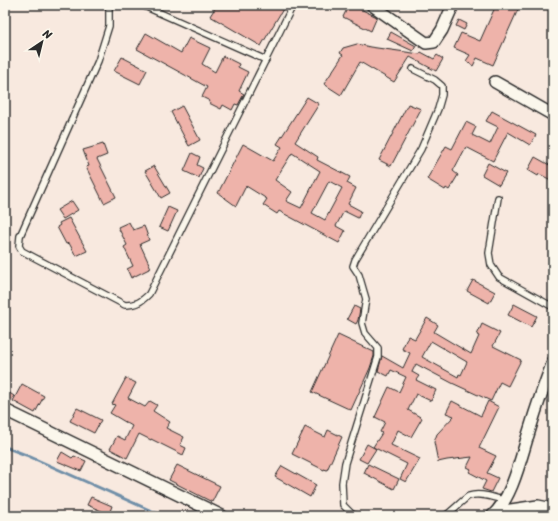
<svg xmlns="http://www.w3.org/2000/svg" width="558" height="521" font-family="Sriracha,sans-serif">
<rect width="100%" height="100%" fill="#f8e9df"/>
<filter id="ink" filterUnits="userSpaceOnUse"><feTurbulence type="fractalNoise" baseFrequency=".025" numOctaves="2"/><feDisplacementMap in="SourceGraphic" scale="8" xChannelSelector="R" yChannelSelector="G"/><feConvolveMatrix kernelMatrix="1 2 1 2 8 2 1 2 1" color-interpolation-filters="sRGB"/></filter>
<g filter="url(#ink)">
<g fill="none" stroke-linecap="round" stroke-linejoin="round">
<!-- stream -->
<path stroke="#708fa8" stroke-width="3" d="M5,447L26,455L163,516"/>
</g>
<!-- building -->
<g fill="#eeb3aa" stroke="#2b2b2b" fill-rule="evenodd">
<path d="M217,5H275L283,9L261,46L210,16Z"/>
<path d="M349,5H352L377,17L371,31L343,17Z"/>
<path d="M496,5H520L493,65L477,58L473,66L466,61L470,55L454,48L461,33L480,41Z"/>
<path d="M459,20L467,24L464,30L456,26Z"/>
<path d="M391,32L416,46L413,51L387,39Z"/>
<path d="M146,33L181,53L189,38L210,48L202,64L215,72L223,56L239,64L238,67L248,72L239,91L244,94L238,105L235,104L232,110L223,105L221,109L209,103L210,101L202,97L207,87L137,49Z"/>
<path d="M357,44L370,47L420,54L421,52L434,59L437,55L443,59L436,71L410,57L394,82L360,62L341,95L324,84L343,55L340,53L343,48Z"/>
<path d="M122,57L147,70L140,84L114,71Z"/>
<path d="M307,97L319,104L295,142L318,157L317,160L350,177L347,183L356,188L348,204L361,211L358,218L344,211L336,226L345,231L339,243L279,211L277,214L263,205L267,199L246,186L236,206L218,193L243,144L273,161L282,147L277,144ZM292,153L320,171L301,208L286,201L292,192L275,180ZM329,181L342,188L325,220L312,213Z"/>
<path d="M408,104L421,109L391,166L379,160Z"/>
<path d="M182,106L200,140L189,146L171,112Z"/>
<path d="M492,111L536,135L530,145L508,132L493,161L466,147L453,171L458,175L449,190L446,188L445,190L427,179L446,146L452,149L466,122L476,127L472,135L490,144L498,127L486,121Z"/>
<path d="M103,144L107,155L97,159L116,197L104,203L86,167L89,166L83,150Z"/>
<path d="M192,153L200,157L197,165L203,168L199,178L184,171Z"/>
<path d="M535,157L553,167V181L539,174L538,176L528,170Z"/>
<path d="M488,163L506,173L499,185L482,175Z"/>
<path d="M154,166L170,193L161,198L145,171Z"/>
<path d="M72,201L78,210L63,219L57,210Z"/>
<path d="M168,207L177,211L168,231L159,227Z"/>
<path d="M69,218L87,251L76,256L69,243L66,244L57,227L60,225L59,223Z"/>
<path d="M129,222L133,230L144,226L146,231L149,240L140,244L151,268L131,278L127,269L133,266L124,247L127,245L118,227Z"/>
<path d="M473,280L495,292L489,303L467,291Z"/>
<path d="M514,304L537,316L531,327L508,315Z"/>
<path d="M354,306L360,309L358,320L356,324L347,319Z"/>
<path d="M427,318L438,325L434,332L471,354L479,336L477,335L482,324L500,333L493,346L521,360L508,386L500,382L491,401L452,383L416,364L412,372L419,376L416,380L436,390L431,401L416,394L408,410L422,418L411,437L398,430L391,445L420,459L406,482L400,479L407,464L373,447L382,433L380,432L385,422L375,417L389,387L399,392L406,377L391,370L388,376L378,371L382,356L403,368L410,353L402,349L408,336L415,339ZM431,341L467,362L461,375L459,374L458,377L422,357Z"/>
<path d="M338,335L374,352V356L370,368L351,410L312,392Z"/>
<path d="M126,378L136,383L128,398L145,407L150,401L157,405L153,411L170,422L166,428L184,437L180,445L186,448L183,455L151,439V440L139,434L127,458L110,449L117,436L125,440L132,426L110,413L115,405L112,404Z"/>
<path d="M22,384L44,396L35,413L13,401Z"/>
<path d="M5,390L14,396L10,402L5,399Z"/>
<path d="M452,401L481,416L488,401L499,407L479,448L496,456L487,473L498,478L491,492L482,489L486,481L469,472L471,469L467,467L472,457L447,460L438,462L434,442L437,434L454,416L446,413Z"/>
<path d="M77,408L101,420L94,433L70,421Z"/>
<path d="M305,427L325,437L328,430L342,437L327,470L324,469V470L292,454Z"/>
<path d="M367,444L376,449L367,463L359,459Z"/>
<path d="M62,452L72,458L74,456L86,461L81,471L57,461Z"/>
<path d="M368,464L399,479L394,489L364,473Z"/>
<path d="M177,465L220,486L212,502L169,480Z"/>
<path d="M282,466L316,485L310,497L275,477Z"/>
<path d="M91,497L112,506L109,514L87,505Z"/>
</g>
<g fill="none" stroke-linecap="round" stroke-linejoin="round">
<defs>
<g id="lane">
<path d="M109,5V26L98,61L20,236L19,246L22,251L125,305C136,305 141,302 149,294L293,5"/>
<path d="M142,5L266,60"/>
<path d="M498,198L489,253L491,265L499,277L553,307"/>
<path d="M357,516L352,514L343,505L342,483L345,463L378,357V348L365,333L362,323L366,299L359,275L353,266L355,260L421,149L438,109L442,95V86L435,80L413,69"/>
<path d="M445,516C451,512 465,498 469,496C480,492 494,498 504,500"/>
</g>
<g id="street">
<path d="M372,5L426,43L434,42L442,30L453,5"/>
<path d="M495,82L553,115"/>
<path d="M5,410L222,516"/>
<path d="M497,512L538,506L553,509"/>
<path d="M492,516C512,499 521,457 529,432C536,409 544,385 553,362"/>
</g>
</defs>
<!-- lane casing -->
<use href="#lane" stroke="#2b2b2b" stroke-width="8"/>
<!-- street casing -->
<use href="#street" stroke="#2b2b2b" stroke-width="14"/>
<!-- lane -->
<use href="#lane" stroke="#fbf7ec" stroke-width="5.5"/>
<!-- street -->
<use href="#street" stroke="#fbf7ec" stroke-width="11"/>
</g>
</g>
<!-- margin -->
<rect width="558" height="521" fill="none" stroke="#fbf7ec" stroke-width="20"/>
<rect x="10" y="10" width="538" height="501" fill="none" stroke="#2b2b2b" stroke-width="1.5" filter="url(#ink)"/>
<!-- north arrow -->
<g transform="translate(42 42) rotate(35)" stroke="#fbf7ec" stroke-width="3" paint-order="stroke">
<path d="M0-3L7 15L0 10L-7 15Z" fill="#2b2b2b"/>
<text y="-6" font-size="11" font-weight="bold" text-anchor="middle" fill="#2b2b2b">N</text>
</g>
</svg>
